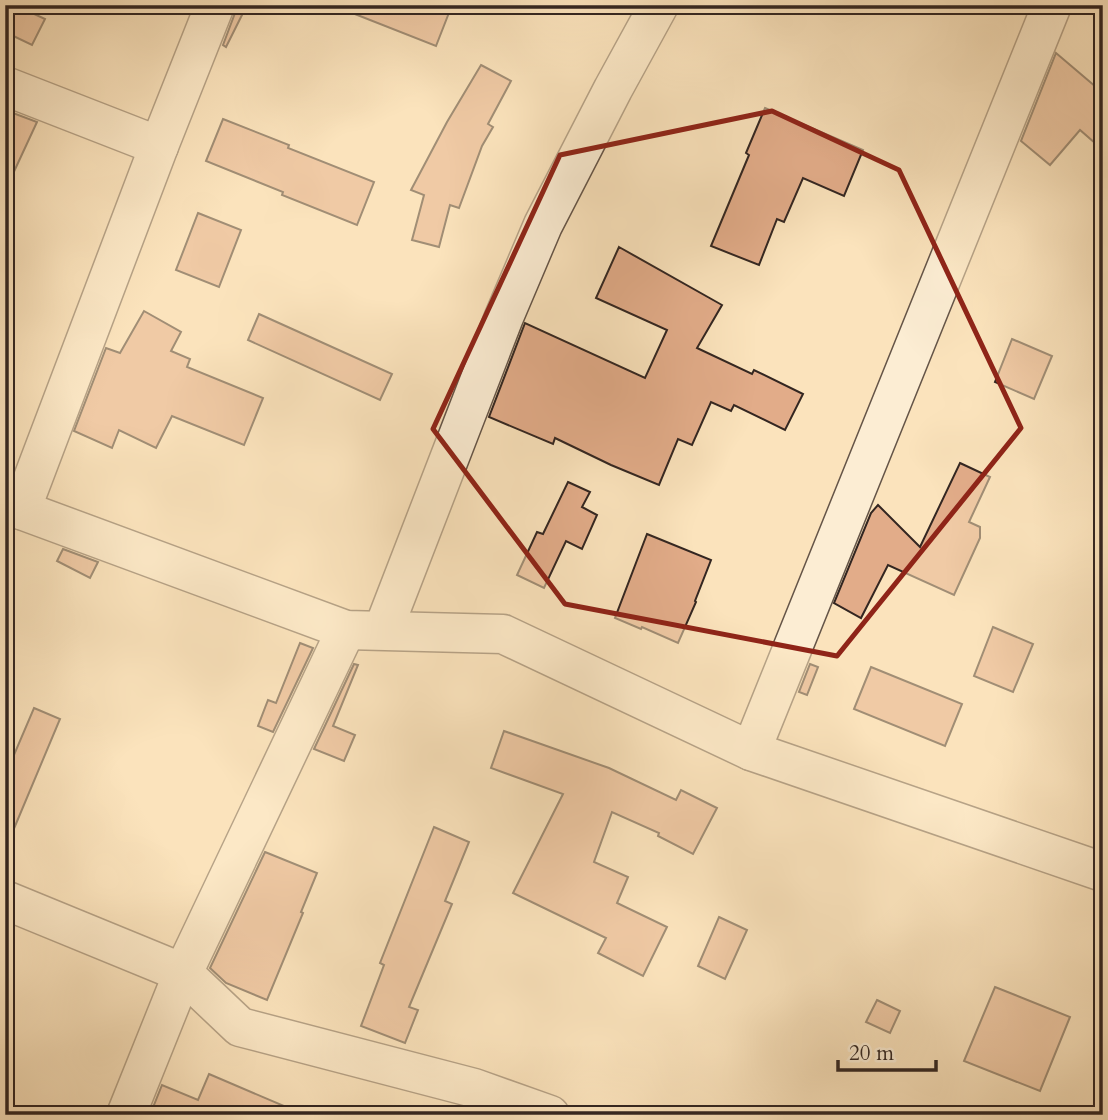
<svg xmlns="http://www.w3.org/2000/svg" width="1108" height="1120" font-family="Cardo,serif">
<rect width="100%" height="100%" fill="#fbe3bc"/>
<filter id="stains"><feTurbulence type="fractalNoise" baseFrequency=".00286" numOctaves="4"/><feColorMatrix values="0 0 0 0 .2 0 0 0 0 .09 0 0 0 0 .02 0 0 0 .5 -.17"/></filter>
<radialGradient id="worn" r=".72"><stop offset=".6" stop-color="#630" stop-opacity="0"/><stop offset="1" stop-color="#630" stop-opacity=".3"/></radialGradient>
<!-- building -->
<g fill="#e2ac89" stroke="#332621" stroke-width="2">
<path d="M5,5H15L45,19L32,45L5,32Z"/>
<path d="M236,5H247L226,47L223,45L235,13Z"/>
<path d="M337,5H452L436,46L337,7Z"/>
<path d="M1056,53L1103,93V150L1080,130L1050,165L1021,141Z"/>
<path d="M481,65L511,81L488,124L493,127L482,146L459,208L450,205L439,247L412,240L424,195L411,190L447,122Z"/>
<path d="M765,108L863,150L844,196L803,178L784,222L777,219L759,265L711,246L749,155L746,153Z"/>
<path d="M5,110L37,122L5,191Z"/>
<path d="M223,119L289,145L288,148L374,182L357,225L282,195L283,192L206,161Z"/>
<path d="M198,213L241,230L219,287L176,270Z"/>
<path d="M619,247L722,305L697,348L752,374L754,370L803,394L785,430L734,405L731,411L711,402L692,445L678,439L659,485L611,465L555,438L553,444L489,417L525,323L645,378L667,330L596,298Z"/>
<path d="M144,311L181,332L171,351L190,359L187,367L263,398L244,445L172,416L156,448L119,430L112,448L74,431L106,348L120,353Z"/>
<path d="M259,314L392,374L380,400L248,340Z"/>
<path d="M1012,339L1052,356L1034,399L995,382Z"/>
<path d="M960,463L990,477L969,522L980,527V538L954,595L888,565L861,618L834,603L871,513L878,505L920,547Z"/>
<path d="M568,482L590,492L582,507L597,515L582,549L566,541L544,588L517,575L537,532L543,534Z"/>
<path d="M647,534L711,560L695,601L696,602L678,643L642,627L641,629L615,618Z"/>
<path d="M63,549L98,562L90,578L57,561Z"/>
<path d="M993,627L1033,644L1013,692L974,676Z"/>
<path d="M300,643L313,648L273,732L258,726L268,700L276,703Z"/>
<path d="M354,664L358,665L333,726L355,735L344,761L314,749Z"/>
<path d="M810,664L818,667L807,695L799,692Z"/>
<path d="M871,667L962,704L945,746L854,709Z"/>
<path d="M34,708L60,719L5,850V776Z"/>
<path d="M504,731L609,768L676,800L681,790L717,808L693,854L658,836L659,833L612,812L594,862L628,877L617,903L667,927L643,976L598,953L606,938L513,893L563,794L491,768Z"/>
<path d="M434,827L469,842L445,901L452,904L409,1007L418,1010L405,1043L361,1026L384,965L380,963Z"/>
<path d="M265,852L317,873L301,912L303,913L267,1000L226,983L210,968Z"/>
<path d="M719,917L747,930L725,979L698,966Z"/>
<path d="M995,987L1070,1017L1040,1091L964,1061Z"/>
<path d="M877,1000L900,1011L890,1033L866,1022Z"/>
<path d="M209,1074L305,1115H150L162,1085L198,1100Z"/>
</g>
<g fill="none" stroke-linecap="round" stroke-linejoin="round">
<defs>
<g id="minor">
<path d="M5,86L159,146"/>
<path d="M5,504L346,630L503,634L751,751L1103,872"/>
<path d="M21,510L159,146L215,5"/>
<path d="M383,630L504,317L543,225L613,89L659,5"/>
<path d="M751,751L1052,5"/>
<path d="M5,900L183,973L240,1027L474,1088L550,1115"/>
<path d="M126,1115L183,973L346,630"/>
</g>
</defs>
<!-- minor casing -->
<use href="#minor" stroke="#655548" stroke-width="41"/>
<!-- minor -->
<use href="#minor" stroke="#fcedd3" stroke-width="38"/>
</g>
<!-- marked area -->
<path d="M0 0H1108V1120H0ZM772,111L899,170L1021,428L837,656L565,604L433,429L560,155Z" fill="#fbe3bc" fill-opacity=".55" fill-rule="evenodd"/>
<path fill="none" stroke="#8f2418" stroke-width="5" stroke-linejoin="round" d="M772,111L899,170L1021,428L837,656L565,604L433,429L560,155Z"/>
<!-- margin -->
<rect width="1108" height="1120" fill="none" stroke="#fbe3bc" stroke-width="28"/>
<rect x="7" y="7" width="1094" height="1106" fill="none" stroke="#332621" stroke-width="3.5"/>
<rect x="14" y="14" width="1080" height="1092" fill="none" stroke="#332621" stroke-width="2"/>
<!-- scale -->
<path d="M838 1060v10h98v-10" fill="none" stroke="#332621" stroke-width="3.5"/>
<text x="849" y="1060" font-size="21" fill="#332621" stroke="#fcedd3" stroke-width="5" paint-order="stroke">20 m</text>
<rect width="100%" height="100%" filter="url(#stains)"/>
<rect width="100%" height="100%" fill="url(#worn)"/>
</svg>
